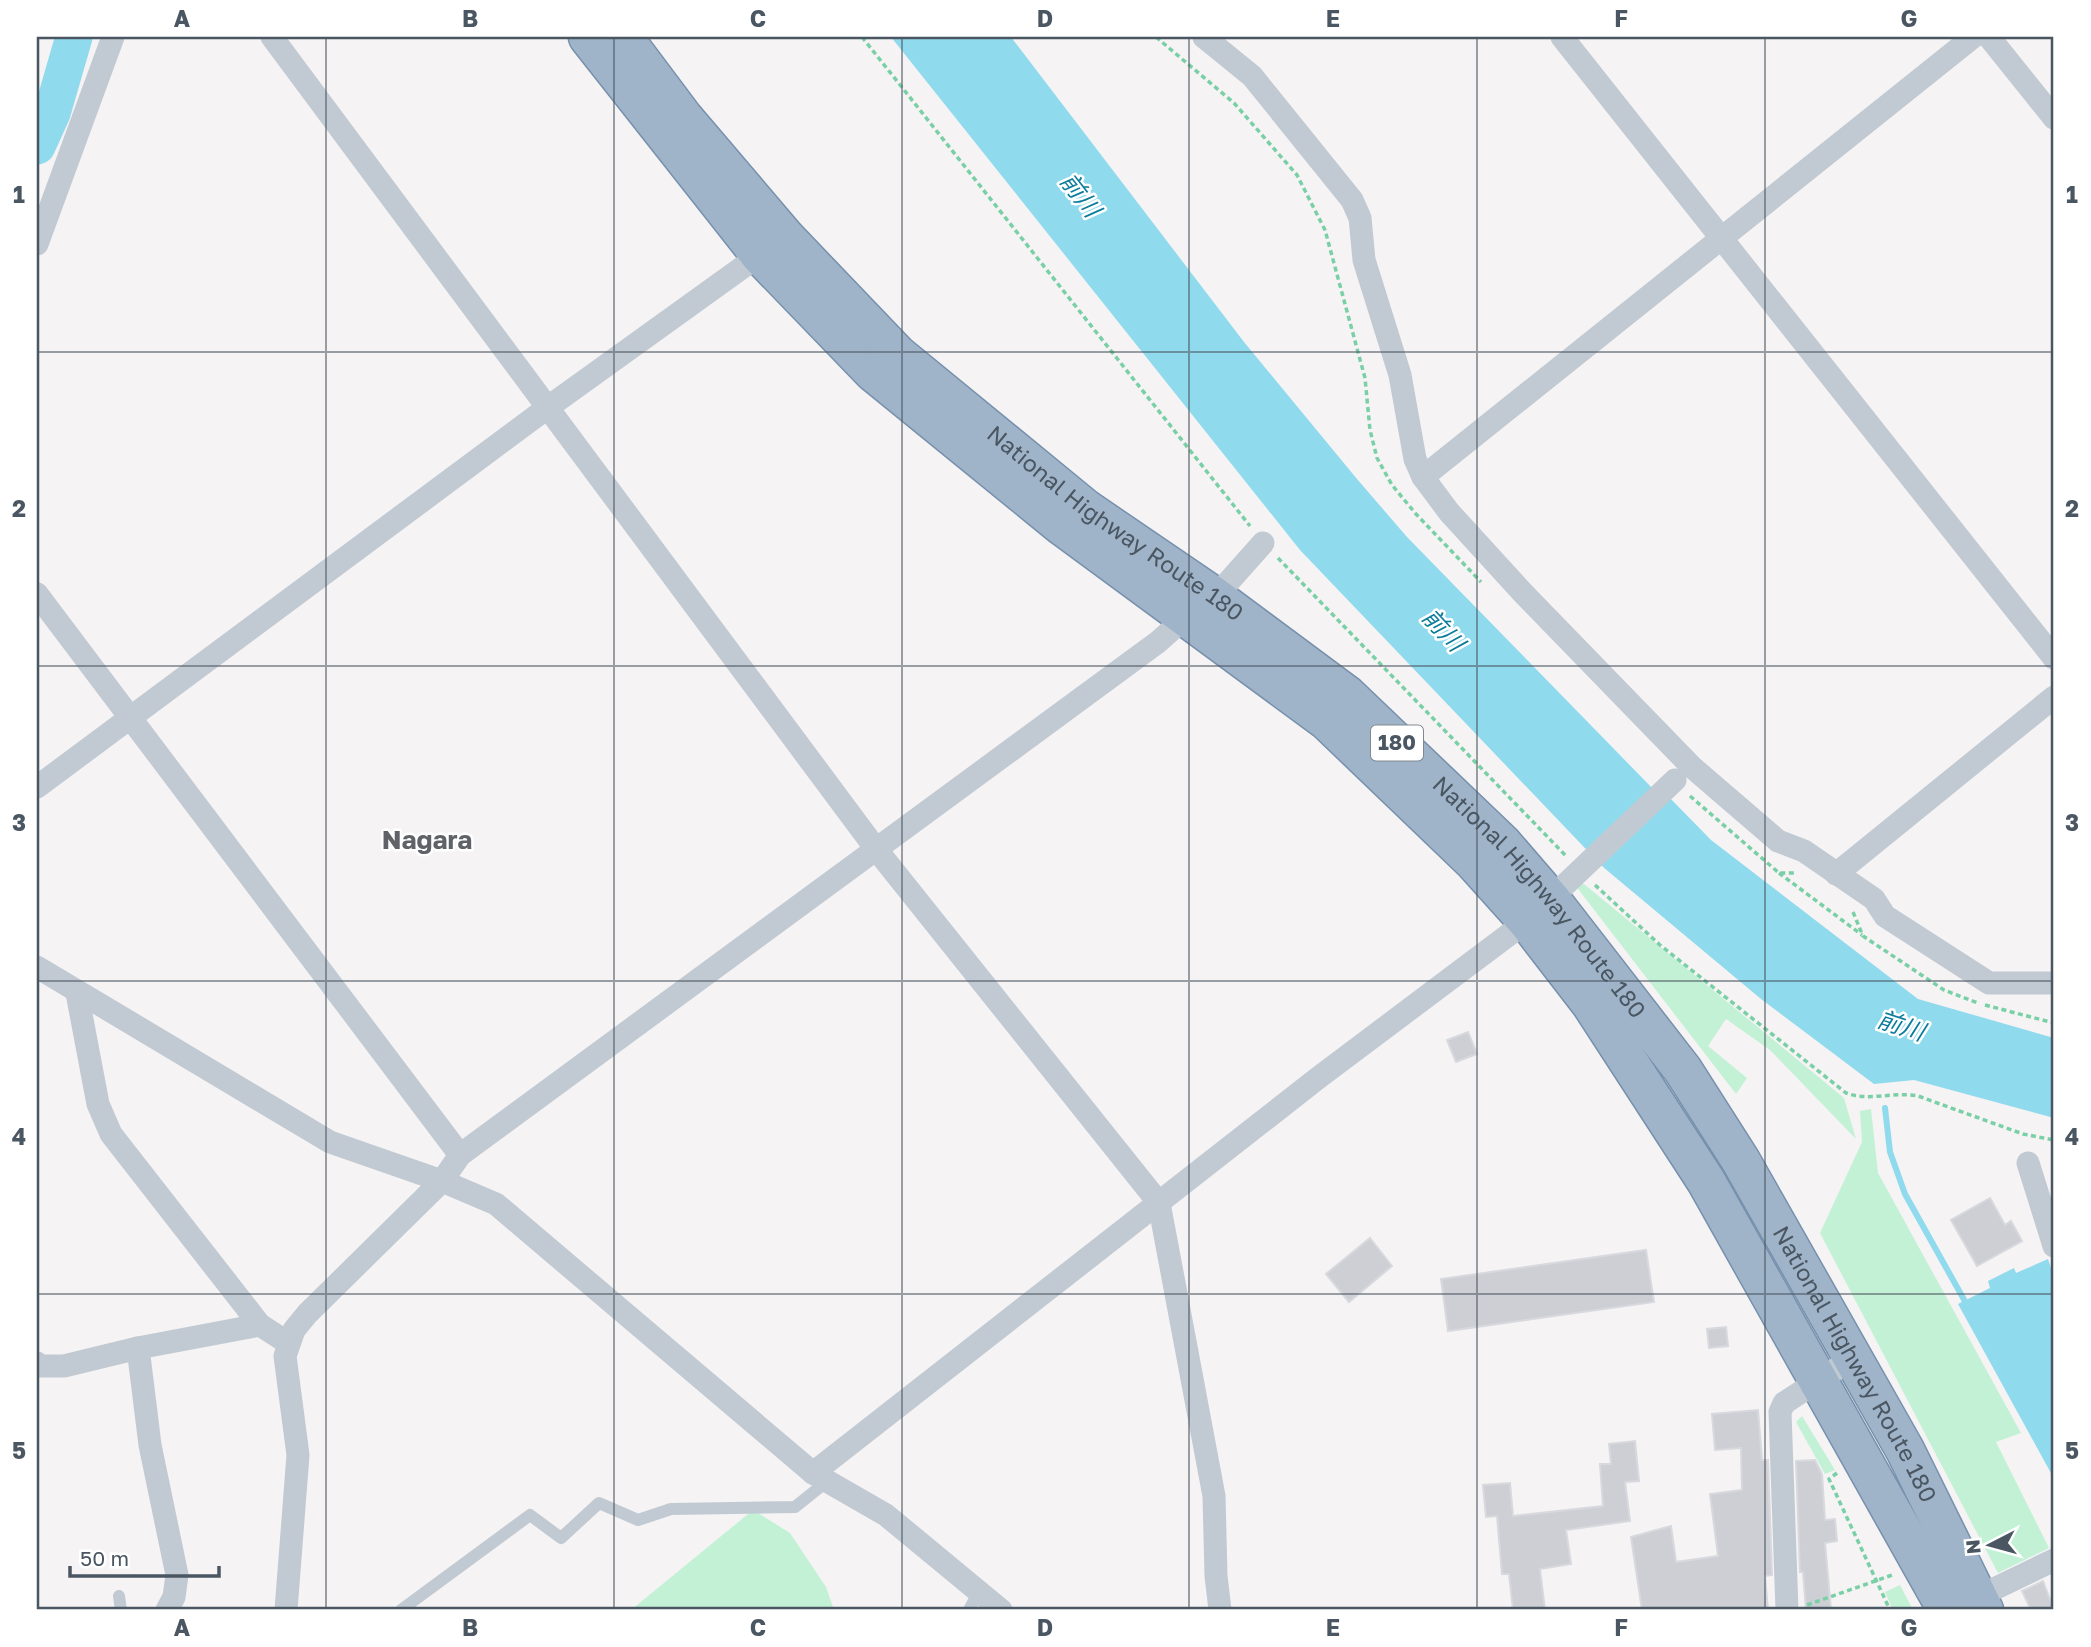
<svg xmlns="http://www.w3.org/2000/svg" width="2091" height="1647" font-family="'Golos Text','Noto Sans JP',sans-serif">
<rect width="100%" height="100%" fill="#f5f3f3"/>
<!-- green -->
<g fill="#c3f1d5">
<path d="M1579,883L1584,884L1844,1098L1856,1139L1770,1050L1726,1019L1708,1046L1747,1078L1736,1094L1575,885Z"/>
<path d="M1871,1109L1878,1173L2021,1433L1996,1442L2049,1548L1998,1573L1820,1233L1862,1142L1860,1111Z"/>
<path d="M1802,1416L1835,1470L1825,1474L1796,1422Z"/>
<path d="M753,1510L790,1533L826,1587L834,1610H631Z"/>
<path d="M1900,1585L1913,1610H1893L1885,1592Z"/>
</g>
<!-- water -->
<g fill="#90daee">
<path d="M891,37H1011L1244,342L1357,479L1407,537L1656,792L1666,794L1711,840L1918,999L2054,1038V1118L1914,1080L1874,1084L1761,999L1603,867L1300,550Z"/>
<path d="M2048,1259L2054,1277L2052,1475L1958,1304L1990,1288L1988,1281L2014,1268L2016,1273Z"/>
</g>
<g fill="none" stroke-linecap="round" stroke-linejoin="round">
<!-- stream -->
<path stroke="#90daee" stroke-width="6" d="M1885,1108L1890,1152L1905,1194L1967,1305"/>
<!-- river -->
<path stroke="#90daee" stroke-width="37" d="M37,146L52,113L74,37"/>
</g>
<!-- building -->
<g fill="#cdcfd5" stroke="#d7d9de" stroke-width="2">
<path d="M1468,1032L1477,1054L1456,1062L1447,1040Z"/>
<path d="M1990,1198L2005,1225L2011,1221L2022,1241L1977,1266L1951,1220Z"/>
<path d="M1370,1238L1392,1266L1349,1302L1326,1274Z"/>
<path d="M1646,1250L1654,1302L1448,1331L1441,1279Z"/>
<path d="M1726,1327L1728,1346L1709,1348L1707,1329Z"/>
<path d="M1758,1410L1762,1460H1768L1772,1575L1765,1576L1768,1610H1642L1631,1537L1671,1526L1676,1562L1718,1556L1710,1494L1742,1490L1741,1448L1715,1450L1712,1414Z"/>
<path d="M1635,1441L1639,1481L1625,1482L1630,1521L1566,1530L1571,1564L1540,1569L1545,1610H1513L1509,1574H1502L1497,1516L1486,1517L1483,1485L1510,1483L1513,1516L1603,1506L1600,1464H1611L1609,1444Z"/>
<path d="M1815,1460L1822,1474L1825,1520L1835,1519L1837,1541L1825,1543L1831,1610H1806L1803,1572H1800L1796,1461Z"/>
<path d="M2043,1581L2054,1610H2031L2022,1591Z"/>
</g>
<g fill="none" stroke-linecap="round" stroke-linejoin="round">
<defs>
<g id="trunk">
<path d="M588,37L760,255L873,372L1062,526L1327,721L1474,862L1527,921L1591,1004L1706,1181L1947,1610"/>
<path id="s1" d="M623,37L683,117L786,238L897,354L1086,509L1215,597L1347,695L1502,843L1552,901L1683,1070L1741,1161L1905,1450L1984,1610"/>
</g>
</defs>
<!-- trunk casing -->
<use href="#trunk" stroke="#7690ad" stroke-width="41"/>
<!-- path -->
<g stroke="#7ad0a6" stroke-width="3.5" stroke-dasharray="5 3.5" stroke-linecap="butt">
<path d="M862,37L1250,526"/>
<path d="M1156,37L1234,103L1297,175L1325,230L1365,378L1370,430L1377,458L1392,485L1416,514L1481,582"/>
<path d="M1278,558L1567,857"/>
<path d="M1690,796L1779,873H1796"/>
<path d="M1779,873L1862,935"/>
<path d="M1595,885L1660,945L1846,1093C1869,1102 1893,1091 1918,1096L2023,1134L2054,1140"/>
<path d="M1853,912L1863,936L1944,990L1978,1003"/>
<path d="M1985,1005L2054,1023"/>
<path d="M1837,1473L1829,1479L1890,1610"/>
<path d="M1807,1605L1895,1574"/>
</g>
<!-- service -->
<g stroke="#c1cad2" stroke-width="12">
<path d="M119,1596L121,1610"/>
<path d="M401,1610L530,1515L561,1538L599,1503L638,1520L671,1509L795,1507L825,1483"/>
<path d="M969,1610L979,1591"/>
</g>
<!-- minor -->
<g stroke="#c1cad2" stroke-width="23">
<path d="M272,37L876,849L1159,1203L1214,1496L1216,1576L1220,1610"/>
<path d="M1204,37L1252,76L1352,200L1360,218L1364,260L1400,375L1415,459L1423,477L1449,512L1523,593L1692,767L1778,841L1804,851L1874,899L1885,916L1989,983H2054"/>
<path d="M1562,37L2054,658"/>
<path d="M1989,37L2054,118"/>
<path d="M37,244L113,37"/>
<path d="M1423,477L1973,37"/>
<path d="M37,594L460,1155"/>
<path d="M37,787L547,408L768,249"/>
<path d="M1836,874L2054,697"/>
<path d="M37,967L330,1142L442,1181L496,1204L813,1473L886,1515L1001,1610"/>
<path d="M77,993L98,1104L111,1134L260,1325L288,1343"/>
<path d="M2028,1163L2054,1246"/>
<path d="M138,1348L150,1445L177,1575L174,1597L167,1610"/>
<path d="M37,1363L40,1366H64L138,1348L260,1325"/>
<path d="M813,1473L1318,1078L1527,921L1675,780"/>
<path d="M1967,1602L2054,1560"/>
<path d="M286,1610L298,1455L285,1356L294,1330L307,1314L442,1181L460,1155L1158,642L1186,617L1215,597L1263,543"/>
<path d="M1787,1610L1780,1412L1784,1403L1853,1358"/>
</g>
<!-- trunk -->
<use href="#trunk" stroke="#9fb4c9" stroke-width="38"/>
</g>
<!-- grid -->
<path fill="none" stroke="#4a5661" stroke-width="2" stroke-opacity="0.55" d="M326,37V1610M614,37V1610M902,37V1610M1189,37V1610M1477,37V1610M1765,37V1610M37,352H2054M37,666H2054M37,981H2054M37,1294H2054"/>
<g text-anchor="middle" stroke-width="5" stroke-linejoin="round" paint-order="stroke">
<!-- shield labels -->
<rect fill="#fff" stroke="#808990" stroke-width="2" x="1371" y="725.5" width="52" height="35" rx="5"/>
<g font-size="21" font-weight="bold" fill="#4a5661">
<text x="1397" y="750">180</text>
</g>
<!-- street labels -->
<g font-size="23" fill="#4a5661" stroke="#fff">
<text dy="8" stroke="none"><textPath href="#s1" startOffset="696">National Highway Route 180</textPath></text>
<text dy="8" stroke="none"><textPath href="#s1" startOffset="1264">National Highway Route 180</textPath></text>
<text dy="8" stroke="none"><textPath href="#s1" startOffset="1830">National Highway Route 180</textPath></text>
</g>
<!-- water labels -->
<g font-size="24" font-style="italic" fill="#0c7c9b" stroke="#fff">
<text transform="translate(1080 195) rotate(52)" y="8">前川</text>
<text transform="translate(1443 630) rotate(47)" y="8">前川</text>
<text transform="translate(1901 1026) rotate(18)" y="8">前川</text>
</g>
<!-- quarter labels -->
<g font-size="26" font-weight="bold" fill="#5f6368" stroke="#fff">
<text x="427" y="849">Nagara</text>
</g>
</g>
<!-- border -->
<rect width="2091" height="1647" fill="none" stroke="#ffffff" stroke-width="77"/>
<!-- north arrow -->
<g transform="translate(1990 1545) rotate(264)" stroke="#ffffff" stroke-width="5" paint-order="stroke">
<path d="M0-5L12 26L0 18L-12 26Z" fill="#4a5661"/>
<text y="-10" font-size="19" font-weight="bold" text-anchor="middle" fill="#4a5661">N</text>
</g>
<!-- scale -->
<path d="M70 1566v10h149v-10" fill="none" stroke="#4a5661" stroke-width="3.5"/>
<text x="80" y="1566" font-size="21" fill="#4a5661" stroke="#ffffff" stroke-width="5" paint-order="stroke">50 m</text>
<rect x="38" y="38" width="2014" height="1570" fill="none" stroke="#4a5661" stroke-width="2.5"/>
<g font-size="23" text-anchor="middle" font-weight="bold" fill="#4a5661">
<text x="182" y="27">A</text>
<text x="470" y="27">B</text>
<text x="758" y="27">C</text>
<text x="1045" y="27">D</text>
<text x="1333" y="27">E</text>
<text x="1621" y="27">F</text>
<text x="1909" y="27">G</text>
<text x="19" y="203">1</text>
<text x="2072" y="203">1</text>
<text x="19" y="517">2</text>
<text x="2072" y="517">2</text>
<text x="19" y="831">3</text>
<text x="2072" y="831">3</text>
<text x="19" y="1145">4</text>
<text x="2072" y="1145">4</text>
<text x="19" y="1459">5</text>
<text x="2072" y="1459">5</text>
<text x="182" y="1636">A</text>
<text x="470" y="1636">B</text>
<text x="758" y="1636">C</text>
<text x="1045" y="1636">D</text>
<text x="1333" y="1636">E</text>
<text x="1621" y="1636">F</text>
<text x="1909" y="1636">G</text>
</g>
</svg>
